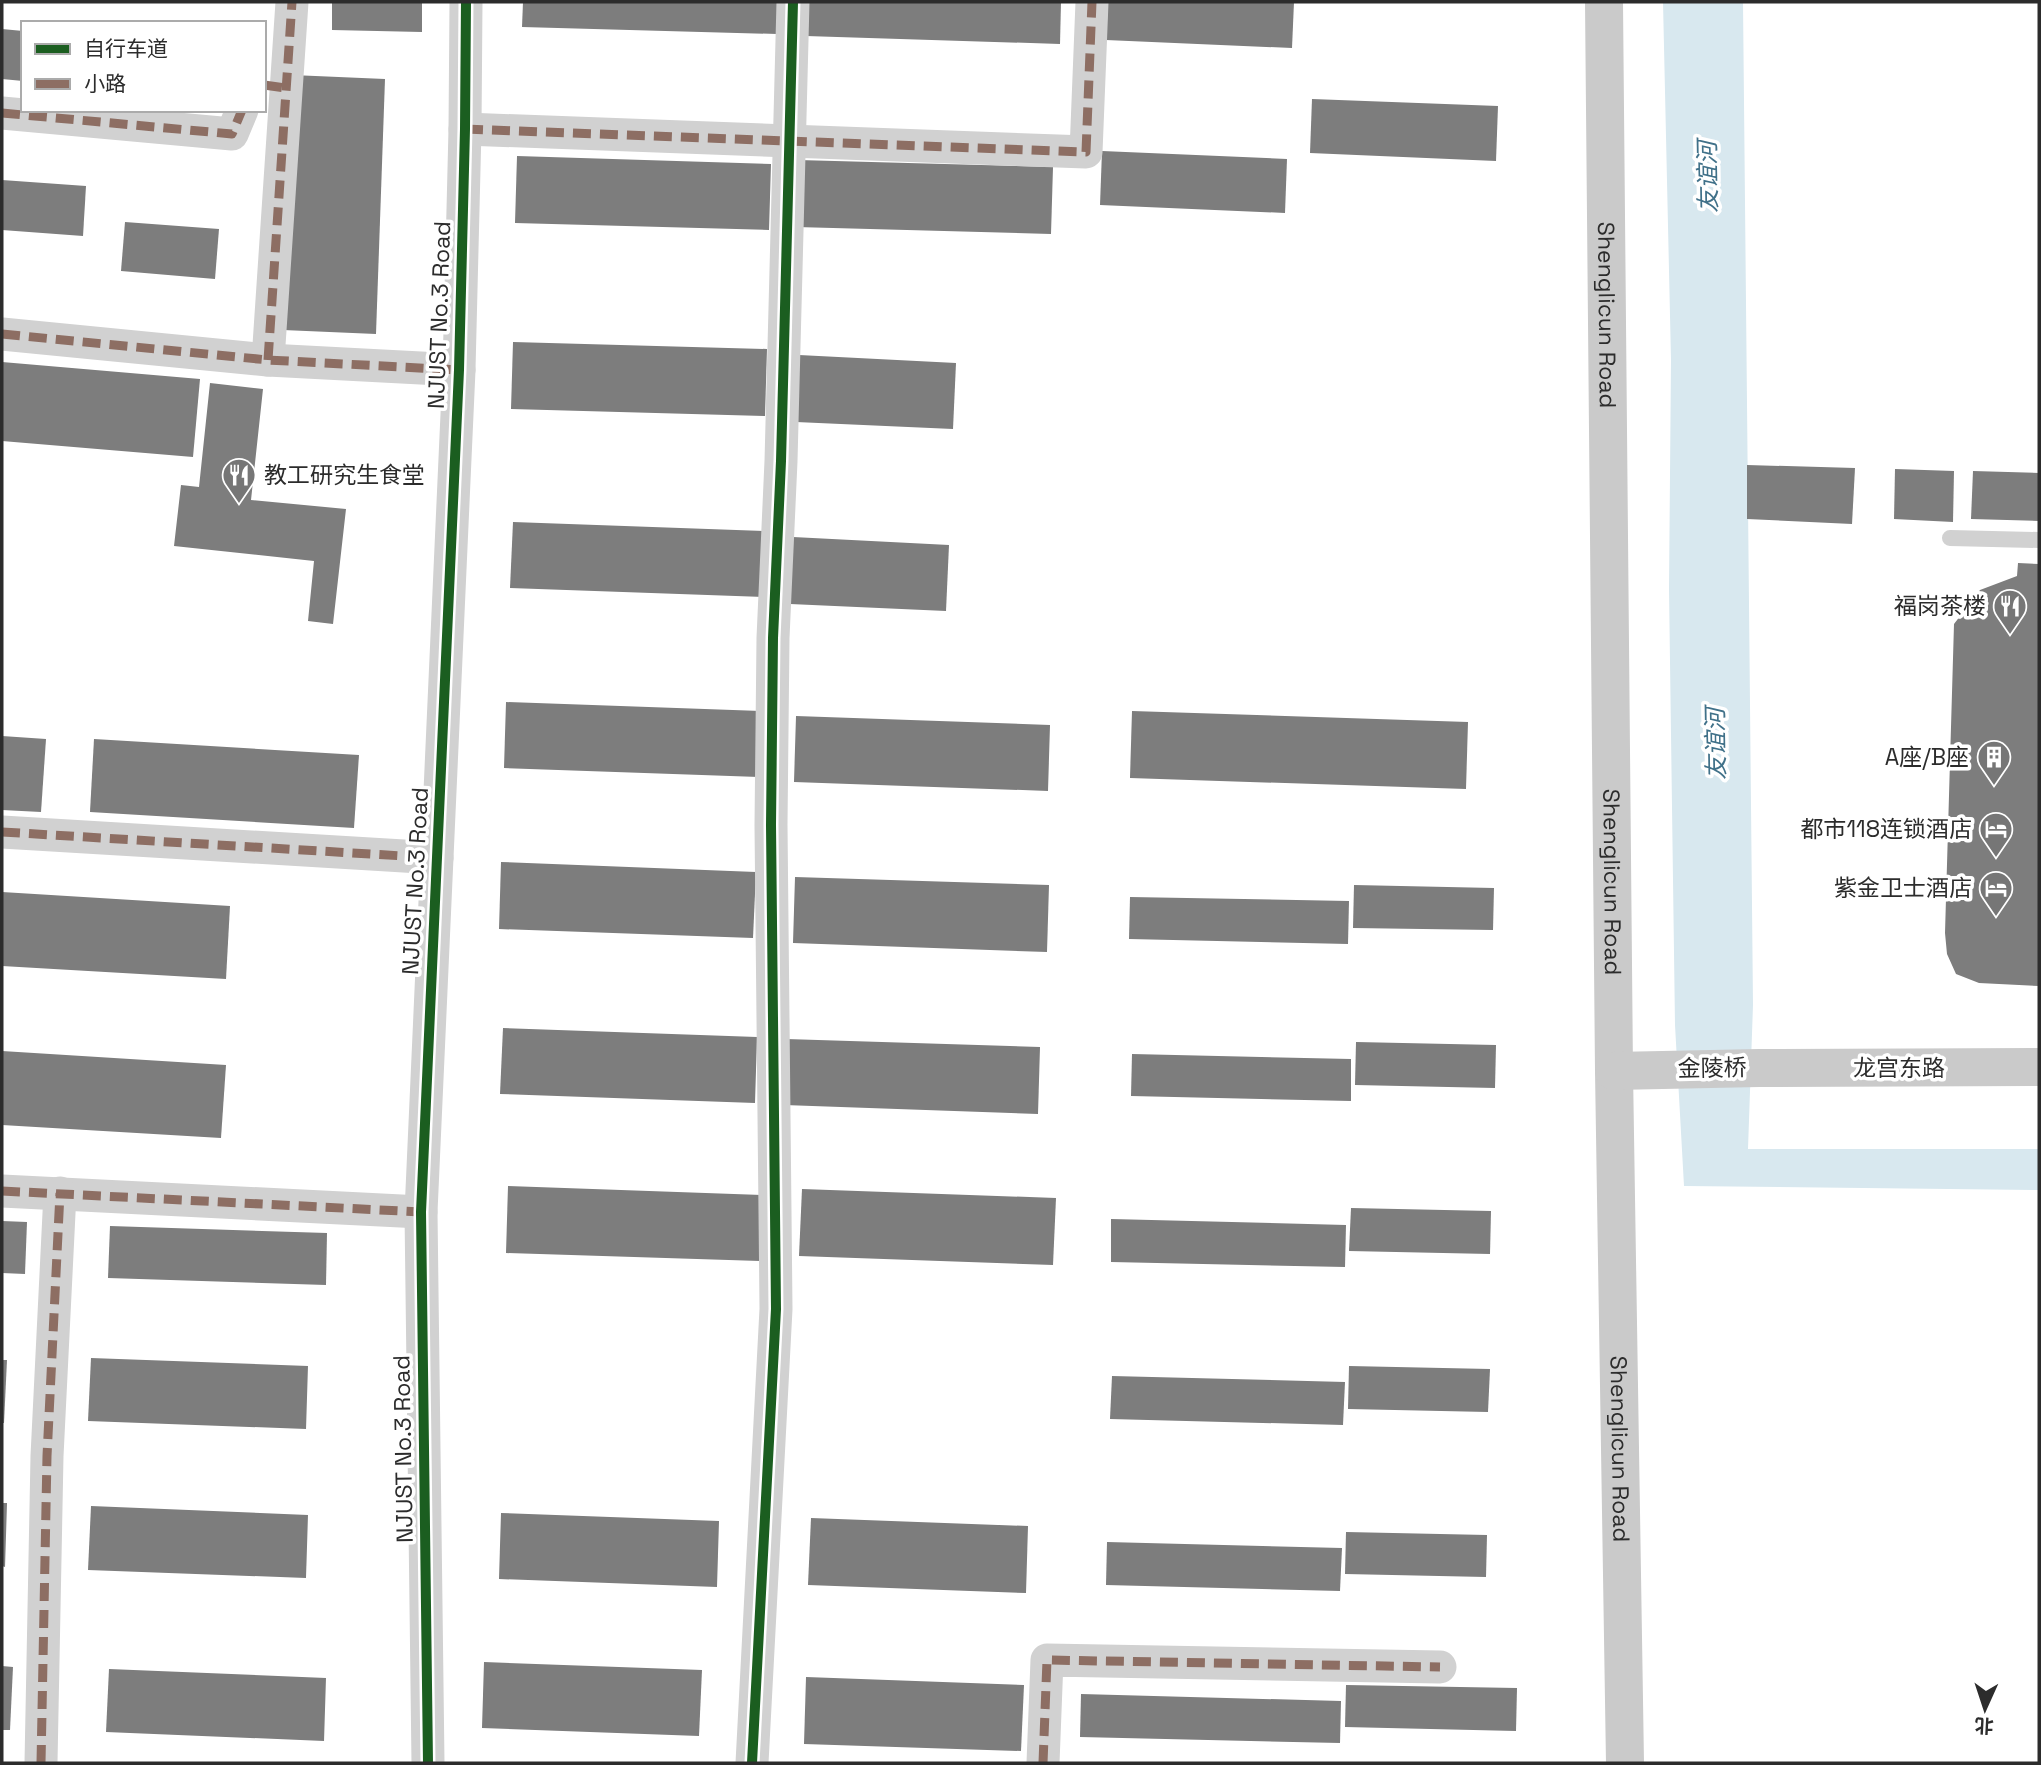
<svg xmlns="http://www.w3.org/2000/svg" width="2041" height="1765" font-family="'Space Grotesk','Noto Sans SC',sans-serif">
<rect width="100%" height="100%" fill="#fff"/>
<!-- water -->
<path fill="#d8e8ef" d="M1663,2H1743L1753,1005L1748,1149H2039V1190L1684,1186L1675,1025L1669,589L1671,360Z"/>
<!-- building -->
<g fill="#7d7d7d">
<path d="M332,2H422V32L332,30Z"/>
<path d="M523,2H778L777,34L522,27Z"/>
<path d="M807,2H1061L1060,44L806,36Z"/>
<path d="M1108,2H1294L1292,48L1106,40Z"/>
<path d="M2,29L23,31V81L2,79Z"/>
<path d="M292,75L385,79L376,334L283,330Z"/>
<path d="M1312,99L1498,106L1496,161L1310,153Z"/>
<path d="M1102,151L1287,159L1285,213L1100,205Z"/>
<path d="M517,156L771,164L769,230L515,223Z"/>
<path d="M798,160L1053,167L1051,234L796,227Z"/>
<path d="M2,180L86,186L83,236L2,230Z"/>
<path d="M125,222L219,229L215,279L121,271Z"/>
<path d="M513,342L767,349L765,416L511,409Z"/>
<path d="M799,355L956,363L953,429L796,422Z"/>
<path d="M2,362L200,379L193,457L2,441Z"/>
<path d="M210,383L263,389L251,500L346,509L333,624L308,621L314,561L174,546L181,485L199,487Z"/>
<path d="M1747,465L1855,468L1852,524L1747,519Z"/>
<path d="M1895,469L1954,471L1953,522L1894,519Z"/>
<path d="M1973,471L2039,473V521L1971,519Z"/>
<path d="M513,522L767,531L764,597L510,588Z"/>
<path d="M793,537L949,545L946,611L790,604Z"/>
<path d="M2018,563L2039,564V986L1979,983L1956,974L1947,954L1945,933L1954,624L1980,590L2017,576Z"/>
<path d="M506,702L761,711L759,777L504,768Z"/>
<path d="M1132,711L1468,722L1466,789L1130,778Z"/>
<path d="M796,716L1050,725L1048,791L794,782Z"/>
<path d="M2,736L46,739L41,812L2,810Z"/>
<path d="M94,739L359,755L354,828L90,812Z"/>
<path d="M501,862L756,872L753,938L499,929Z"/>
<path d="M795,877L1049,885L1047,952L793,943Z"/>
<path d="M1354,885L1494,888L1493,930L1353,928Z"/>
<path d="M2,892L230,906L226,979L2,966Z"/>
<path d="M1130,897L1349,901L1348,944L1129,939Z"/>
<path d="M503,1028L757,1037L755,1103L500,1094Z"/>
<path d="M786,1039L1040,1047L1038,1114L784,1105Z"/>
<path d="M1356,1042L1496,1045L1495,1088L1355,1085Z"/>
<path d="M2,1051L226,1065L221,1138L2,1125Z"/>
<path d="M1132,1054L1351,1059V1101L1131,1096Z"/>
<path d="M508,1186L762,1195L760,1261L506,1253Z"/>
<path d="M802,1189L1056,1198L1053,1265L799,1256Z"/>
<path d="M1351,1208L1491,1211L1490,1254L1349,1251Z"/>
<path d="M1111,1219L1346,1225L1345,1267L1111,1262Z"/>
<path d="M2,1221L27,1222L25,1274L2,1273Z"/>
<path d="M110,1226L327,1233L326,1285L108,1278Z"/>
<path d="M91,1358L308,1366L306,1429L88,1421Z"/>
<path d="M2,1360H7L4,1423H2Z"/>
<path d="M1349,1366L1490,1369L1488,1412L1348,1409Z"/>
<path d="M1112,1376L1345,1382L1343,1425L1110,1419Z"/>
<path d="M2,1503H7L5,1567L2,1566Z"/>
<path d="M91,1506L308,1515L306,1578L88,1570Z"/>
<path d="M501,1513L719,1521L717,1587L499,1579Z"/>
<path d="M811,1518L1028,1526L1026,1593L808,1585Z"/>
<path d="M1346,1532L1487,1535L1486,1577L1345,1574Z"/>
<path d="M1107,1542L1342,1548L1340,1591L1106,1585Z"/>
<path d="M484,1662L702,1670L699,1736L482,1728Z"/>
<path d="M2,1666L13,1667L10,1730H2Z"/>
<path d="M109,1669L326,1678L324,1741L106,1732Z"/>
<path d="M806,1677L1024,1685L1021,1751L804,1744Z"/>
<path d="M1346,1685L1517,1688L1516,1731L1345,1727Z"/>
<path d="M1081,1694L1341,1701L1340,1743L1080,1737Z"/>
</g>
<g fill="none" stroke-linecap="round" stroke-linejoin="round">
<!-- lane -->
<path stroke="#d1d1d1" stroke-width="16" d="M1950,538L2039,540"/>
<!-- street -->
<g stroke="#d1d1d1" stroke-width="33">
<path d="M2,113L232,134L242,110"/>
<path d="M465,129L1086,152L1092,2"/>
<path d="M2,334L268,360L459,370"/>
<path d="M268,360L292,2"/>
<path d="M2,832L437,858"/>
<path d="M2,1191L421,1212"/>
<path d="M41,1763L47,1456L60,1193"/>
<path d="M428,1763L421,1212L459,370L465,129L466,2"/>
<path d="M752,1763L776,1309L771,825L773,638L781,461L793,2"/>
<path d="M1043,1763L1047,1660L1440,1667"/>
</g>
<!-- secondary -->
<g stroke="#cacaca" stroke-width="38">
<path id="s1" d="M1604,2L1614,1071L1625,1763"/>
<path d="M1614,1071L1759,1068L2039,1067"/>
</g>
<!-- quiet -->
<g stroke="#8d6e63" stroke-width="9" stroke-dasharray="18 9" stroke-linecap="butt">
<path d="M264,85L286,88"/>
<path d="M2,113L232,134L242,110"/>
<path d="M465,129L1086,152L1092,2"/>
<path d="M2,334L268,360L459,370"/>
<path d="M268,360L292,2"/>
<path d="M2,832L437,858"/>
<path d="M2,1191L421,1212"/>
<path d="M41,1763L47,1456L60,1193"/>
<path d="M1043,1763L1047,1660L1440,1667"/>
</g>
<defs>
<g id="cycleway">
<path d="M428,1763L421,1212L459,370L465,129L466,2"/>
<path d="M752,1763L776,1309L771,825L773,638L781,461L793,2"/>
</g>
</defs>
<!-- cycleway casing -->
<use href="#cycleway" stroke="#fff" stroke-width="15"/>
<!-- cycleway -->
<use href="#cycleway" stroke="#1b5e20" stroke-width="10"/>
</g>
<!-- icons -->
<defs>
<symbol id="restaurant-pin" viewBox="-11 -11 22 30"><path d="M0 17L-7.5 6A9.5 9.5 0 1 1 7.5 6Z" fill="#767676" stroke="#fff"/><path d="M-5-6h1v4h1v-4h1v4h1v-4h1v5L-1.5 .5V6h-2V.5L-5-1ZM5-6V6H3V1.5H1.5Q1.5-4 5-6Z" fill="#fff"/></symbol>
<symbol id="building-pin" viewBox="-11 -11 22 30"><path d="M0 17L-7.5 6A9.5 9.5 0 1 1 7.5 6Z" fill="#767676" stroke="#fff"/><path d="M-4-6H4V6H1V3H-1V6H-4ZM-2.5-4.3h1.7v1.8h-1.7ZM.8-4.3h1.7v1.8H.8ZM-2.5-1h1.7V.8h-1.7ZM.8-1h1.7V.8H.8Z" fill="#fff"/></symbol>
<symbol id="hotel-pin" viewBox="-11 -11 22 30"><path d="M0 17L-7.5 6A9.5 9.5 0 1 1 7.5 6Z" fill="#767676" stroke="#fff"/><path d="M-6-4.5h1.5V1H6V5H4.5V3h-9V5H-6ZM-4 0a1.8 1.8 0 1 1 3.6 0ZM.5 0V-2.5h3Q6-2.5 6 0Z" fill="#fff"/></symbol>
</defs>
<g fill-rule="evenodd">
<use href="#restaurant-pin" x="220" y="456" width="38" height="52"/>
<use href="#restaurant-pin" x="1991" y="587" width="38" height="52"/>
<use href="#building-pin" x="1975" y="738" width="38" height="52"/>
<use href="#hotel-pin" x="1977" y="810" width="38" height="52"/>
<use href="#hotel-pin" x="1977" y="869" width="38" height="52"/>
</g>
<g text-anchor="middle" stroke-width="7" stroke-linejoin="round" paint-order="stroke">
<!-- street labels -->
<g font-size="23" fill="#2c2c2c" stroke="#fff">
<text transform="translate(439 315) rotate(-88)" y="8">NJUST No.3 Road</text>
<text dy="8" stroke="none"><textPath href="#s1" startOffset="313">Shenglicun Road</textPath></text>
<text transform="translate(415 881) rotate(-87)" y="8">NJUST No.3 Road</text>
<text dy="8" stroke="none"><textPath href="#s1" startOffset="880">Shenglicun Road</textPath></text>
<text transform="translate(1712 1068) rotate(-1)" y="8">金陵桥</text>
<text x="1899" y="1076">龙宫东路</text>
<text transform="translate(403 1449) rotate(-91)" y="8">NJUST No.3 Road</text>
<text dy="8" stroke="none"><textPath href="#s1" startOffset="1447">Shenglicun Road</textPath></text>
</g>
<!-- poi labels -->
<g font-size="23" fill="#2c2c2c" stroke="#fff" text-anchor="end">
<text x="264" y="483" text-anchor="start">教工研究生食堂</text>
<text x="1986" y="614">福岗茶楼</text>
<text x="1969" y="765">A座/B座</text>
<text x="1972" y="837">都市118连锁酒店</text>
<text x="1972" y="896">紫金卫士酒店</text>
</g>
<!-- water labels -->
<g font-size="24" font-style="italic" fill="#407189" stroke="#fff">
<text transform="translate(1708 177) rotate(-91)" y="8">友谊河</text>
<text transform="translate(1716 744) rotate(-91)" y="8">友谊河</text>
</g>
</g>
<!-- border -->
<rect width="2041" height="1765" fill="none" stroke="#2c2c2c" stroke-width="7"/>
<!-- legend -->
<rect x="21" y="21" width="245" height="91" fill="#ffffff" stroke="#ababab" stroke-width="2"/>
<rect x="35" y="44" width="35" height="10" fill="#1b5e20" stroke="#ababab" stroke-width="2"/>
<text x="84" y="56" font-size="21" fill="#2c2c2c">自行车道</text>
<rect x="35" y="79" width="35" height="10" fill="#8d6e63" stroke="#ababab" stroke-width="2"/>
<text x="84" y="91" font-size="21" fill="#2c2c2c">小路</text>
<!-- north arrow -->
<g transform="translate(1985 1709) rotate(183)" stroke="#ffffff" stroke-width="5" paint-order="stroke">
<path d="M0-5L12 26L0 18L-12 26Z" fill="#2c2c2c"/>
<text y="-10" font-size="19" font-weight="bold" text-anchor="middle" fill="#2c2c2c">北</text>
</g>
</svg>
